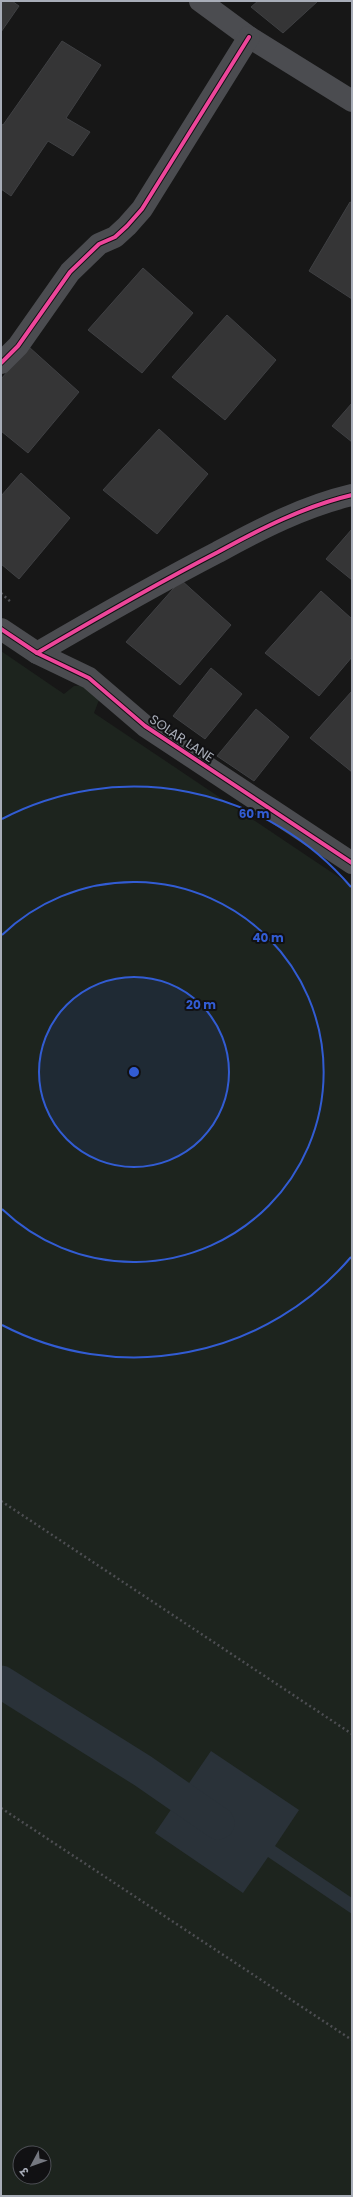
<svg xmlns="http://www.w3.org/2000/svg" width="353" height="2197" font-family="Poppins,'Noto Sans Devanagari',sans-serif">
<rect width="100%" height="100%" fill="#171717"/>
<!-- green -->
<path fill="#1d241e" fill-rule="evenodd" d="M1,651L64,694L74,686L88,685L99,700L94,713L352,886V2196H1ZM20,2153H44V2177H20Z"/>
<!-- water -->
<path fill="#2a3239" d="M211,1751L299,1810L275,1846L352,1898V1914L268,1857L243,1893L155,1833Z"/>
<g fill="none" stroke-linecap="round" stroke-linejoin="round">
<!-- canal -->
<path stroke="#2a3239" stroke-width="33" d="M1,1682L143,1771L218,1823"/>
</g>
<!-- building -->
<g fill="#353536" stroke="#3f4043">
<path d="M1,1H12L19,6L1,32Z"/>
<path d="M258,1H318L283,33L251,7Z"/>
<path d="M62,41L101,65L66,118L90,132L73,156L48,141L11,196L1,189V124L3,125Z"/>
<path d="M350,202L352,203V299L309,271Z"/>
<path d="M143,268L193,313L142,373L88,330Z"/>
<path d="M227,315L276,360L225,420L172,377Z"/>
<path d="M29,347L79,392L28,453L1,431V379Z"/>
<path d="M352,403V442L332,426Z"/>
<path d="M159,429L208,474L157,534L103,490Z"/>
<path d="M21,473L70,518L19,579L1,564V496Z"/>
<path d="M352,529V580L326,559Z"/>
<path d="M181,580L231,625L180,685L126,642Z"/>
<path d="M321,591L352,619V657L319,696L265,653Z"/>
<path d="M211,668L242,694L205,739L173,716Z"/>
<path d="M352,691V772L310,738Z"/>
<path d="M256,709L289,737L254,781L217,756Z"/>
</g>
<g fill="none" stroke-linecap="round" stroke-linejoin="round">
<!-- path -->
<g stroke="#4d4e52" stroke-width="2.5" stroke-dasharray="2 3" stroke-linecap="butt">
<path d="M1,593L12,603"/>
<path d="M1,1501L352,1734"/>
<path d="M1,1808L352,2040"/>
</g>
<!-- street -->
<g stroke="#4b4c50" stroke-width="22">
<path d="M200,1L249,37L352,101"/>
<path d="M1,363L18,346L70,272L99,244L115,237L127,226L142,209L249,37"/>
<path d="M1,629L37,653L89,678L145,726L352,863"/>
<path d="M37,653C97,618 156,584 218,552C260,529 305,506 352,495"/>
</g>
<defs>
<g id="cycleway">
<path d="M1,363L18,346L70,272L99,244L115,237L127,226L142,209L249,37"/>
<path d="M1,629L37,653L89,678L145,726L352,863"/>
<path d="M37,653C97,618 156,584 218,552C260,529 305,506 352,495"/>
</g>
</defs>
<!-- cycleway casing -->
<use href="#cycleway" stroke="#111113" stroke-width="6"/>
<!-- cycleway -->
<use href="#cycleway" stroke="#ed469a" stroke-width="4"/>
</g>
<!-- distance rings -->
<circle cx="134" cy="1072" r="95" fill="#325cd3" fill-opacity=".12"/>
<g fill="none" stroke="#325cd3" stroke-width="2">
<circle cx="134" cy="1072" r="95"/>
<path d="M2 935A190 190 0 1 1 2 1209"/>
<path d="M351 1257A285 285 0 0 1 2 1325M2 819A285 285 0 0 1 351 887"/>
</g>
<g text-anchor="middle" stroke-width="4" stroke-linejoin="round" paint-order="stroke">
<!-- street labels -->
<g font-size="13" fill="#a8adb8" stroke="#111113">
<text transform="translate(182 738) rotate(34)" y="5">SOLAR LANE</text>
</g>
</g>
<circle cx="134" cy="1072" r="6" fill="#325cd3" stroke="#111113" stroke-width="2"/>
<g font-size="12" text-anchor="middle" font-weight="bold" fill="#325cd3" stroke="#111113" stroke-width="4" stroke-linejoin="round" paint-order="stroke">
<text x="254" y="818">60 m</text>
<text x="268" y="942">40 m</text>
<text x="201" y="1009">20 m</text>
</g>
<!-- border -->
<rect width="353" height="2197" fill="none" stroke="#a8adb8" stroke-width="4"/>
<!-- north arrow -->
<g transform="translate(32 2165) rotate(229)"><circle r="19" fill="#111113" stroke="#4d4f55"/>
<path d="M0-3L7 15L0 10L-7 15Z" fill="#757880"/>
<text y="-6" font-size="11" font-weight="bold" text-anchor="middle" fill="#a8adb8">उ</text>
</g>
</svg>
